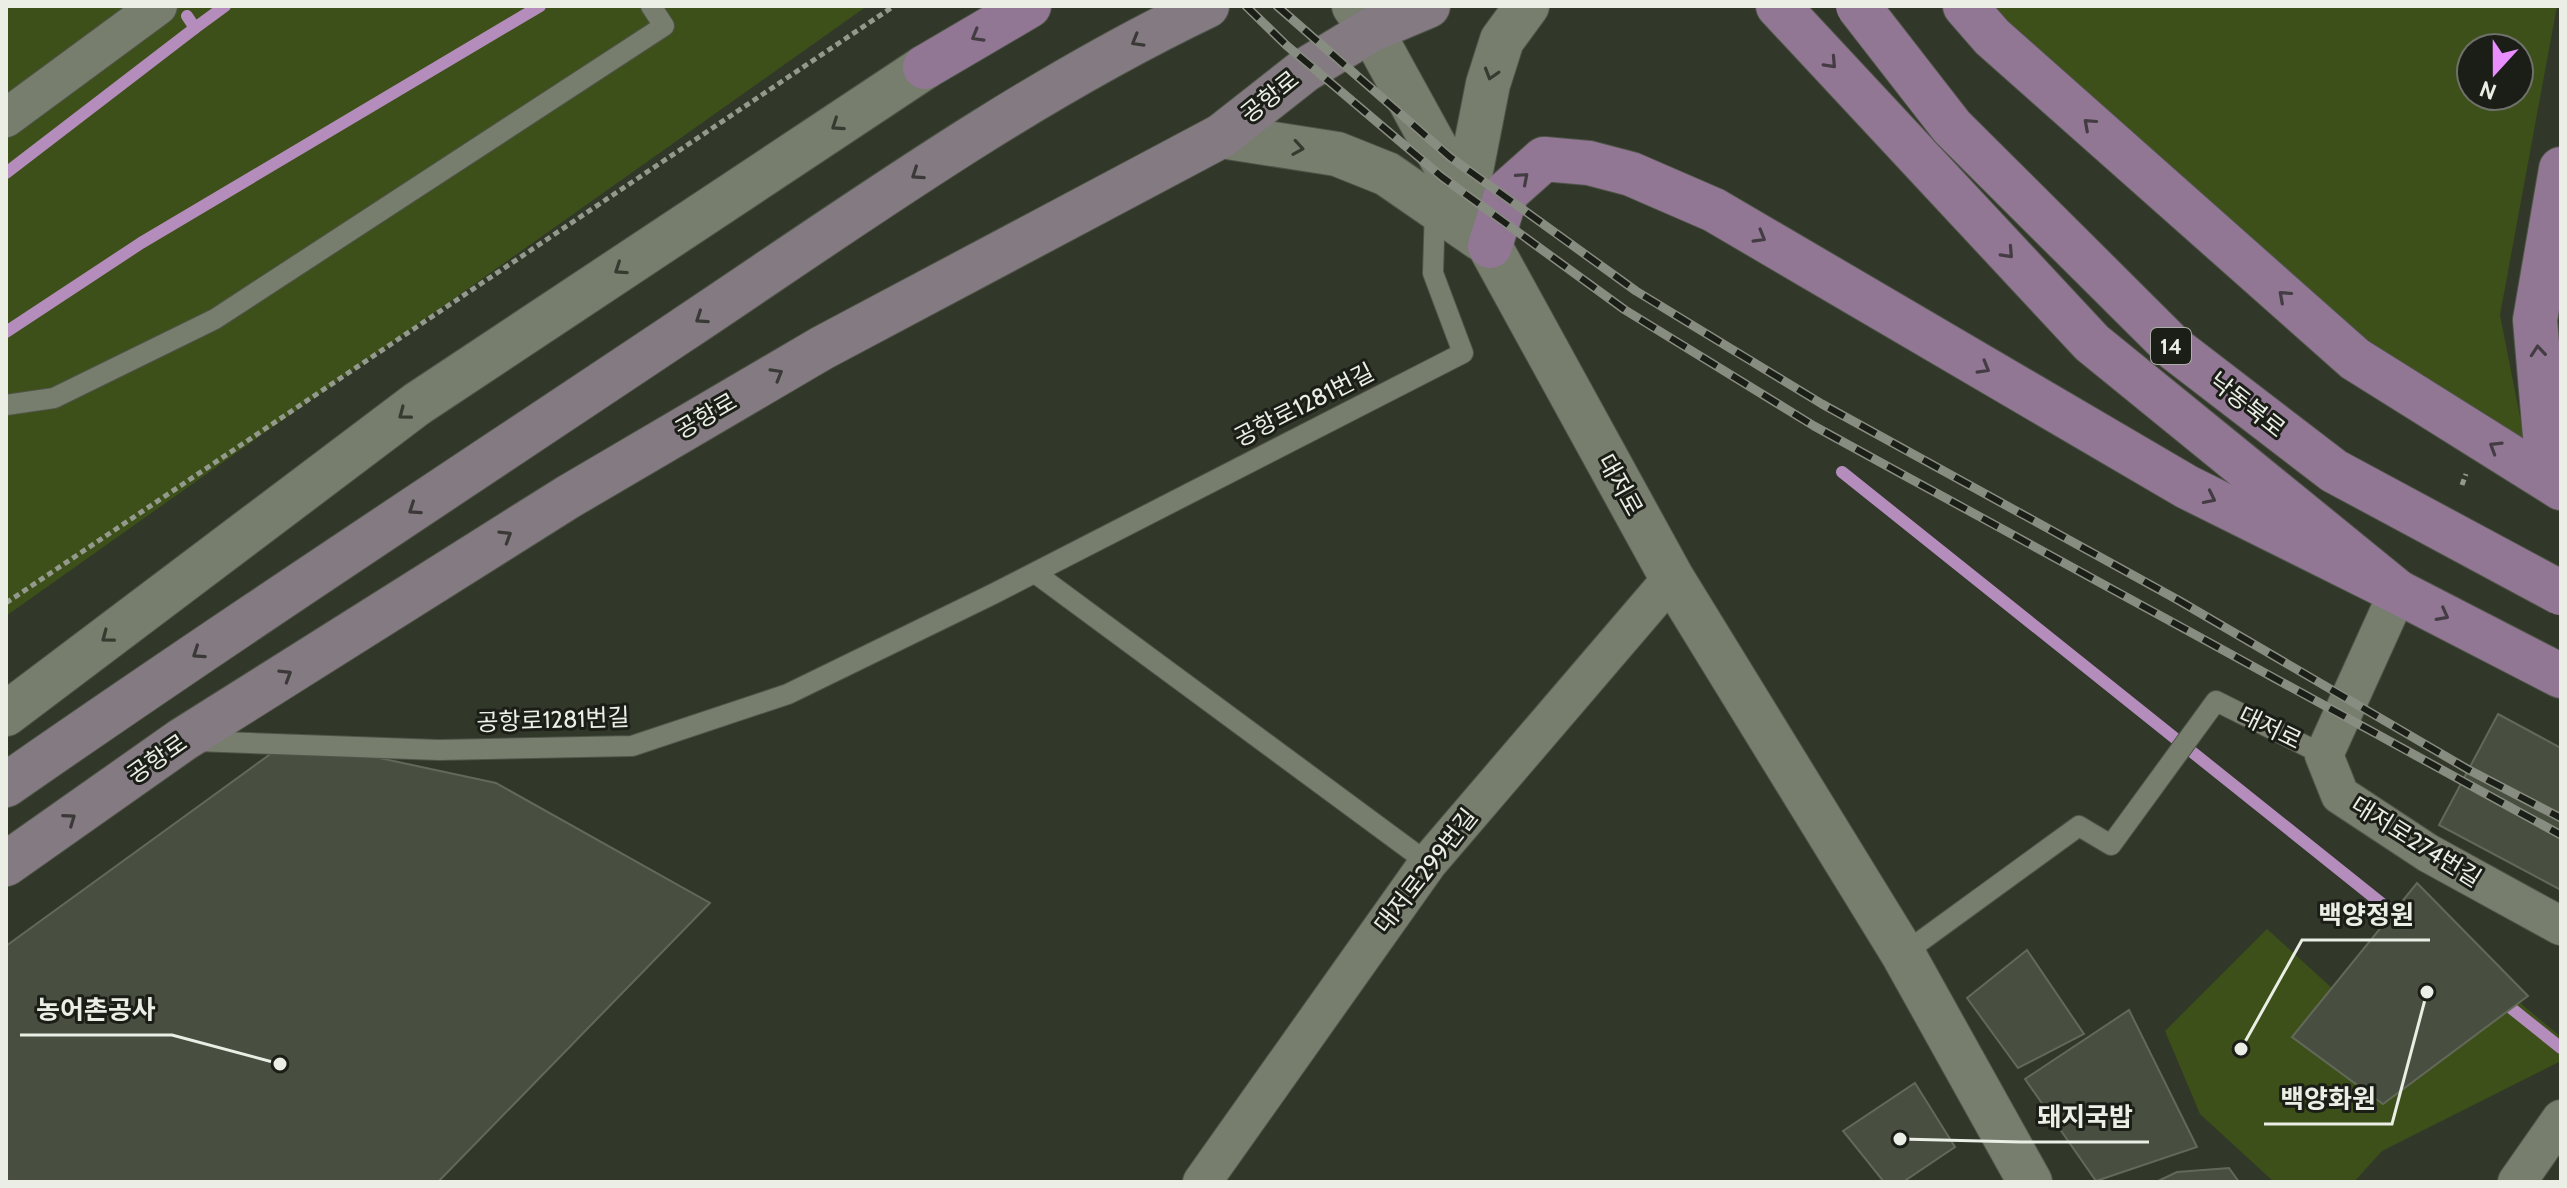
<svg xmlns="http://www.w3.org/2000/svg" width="2567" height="1188" font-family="Cabin,'Noto Sans KR',sans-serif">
<rect width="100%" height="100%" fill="#313729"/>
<!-- green -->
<g fill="#3d5019" fill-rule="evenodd">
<path d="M6,6H867L6,616Z"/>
<path d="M1992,6H2557L2500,315L2525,442L2368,340L2005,23ZM2471,48H2519V96H2471Z"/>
<path d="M2267,929L2332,988L2293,1037L2383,1104L2519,1002L2561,1037V1061L2382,1151L2354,1182H2274L2200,1114L2165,1031Z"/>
</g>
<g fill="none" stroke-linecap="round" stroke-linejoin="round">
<!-- stream -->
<g stroke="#b48dbd" stroke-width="12">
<path d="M195,28L225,6"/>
<path d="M6,173L195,28L187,16"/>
<path d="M6,332L141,243L540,6"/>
<path d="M1842,472L2406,923"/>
<path d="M2501,1000L2561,1048"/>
</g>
</g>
<!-- building -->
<g fill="#494f40" stroke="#63695a" stroke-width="2">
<path d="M2498,714L2561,748V890L2439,825Z"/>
<path d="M291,739L496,783L710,903L438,1182H6V946Z"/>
<path d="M2417,883L2528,996L2383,1104L2292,1037Z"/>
<path d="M2027,950L2084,1034L2018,1068L1967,998Z"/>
<path d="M2129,1010L2197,1147L2096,1181L2025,1079Z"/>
<path d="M1915,1083L1955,1147L1903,1182H1884L1843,1131Z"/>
<path d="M2229,1168L2239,1182H2156L2177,1172Z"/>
</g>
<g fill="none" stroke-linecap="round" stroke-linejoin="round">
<defs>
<g id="service">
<path d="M6,405L54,398L215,319L664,26L651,6"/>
<path d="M1035,573L1428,863"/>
<path d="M196,741L439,750L632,746L788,694L993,594L1463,353L1433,273L1435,207"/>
<path d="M1903,954L2079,826L2111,845L2216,701L2324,755"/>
</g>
<g id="minor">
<path d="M6,118L158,6"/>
<path d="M2398,592L2324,755L2340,795L2428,853L2561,926"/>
<path d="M1202,1182L1428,863L1672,578"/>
<path d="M2517,1182L2561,1119"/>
</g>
<g id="tertiary">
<path d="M1354,6L1371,30L1672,578L1903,954L2030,1182"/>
<path d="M1221,136L1337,154L1387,174L1481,239"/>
<path d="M1465,201L1488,84L1502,40L1527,6"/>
<path d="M6,714L417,404L925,67"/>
</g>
<g id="secondary">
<path d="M6,785C229,630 455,482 681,331C852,217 1021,95 1207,6"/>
<path d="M6,864L182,740L568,497L822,348L1221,136L1305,70L1371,30L1428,6"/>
</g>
<g id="primary">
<path d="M1778,6L2092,343L2398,592L2561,676"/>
<path d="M1965,6L1992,37L2355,359L2561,488"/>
<path d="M925,67L1029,6"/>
<path d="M2561,169L2535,320L2545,436L2561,450"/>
<path d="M1490,246L1507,192L1544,159L1589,163L1631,174L1714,210L2187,487L2398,592"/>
</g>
</defs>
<!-- service casing -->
<use href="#service" stroke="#4f5448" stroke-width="22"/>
<!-- minor casing -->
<use href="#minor" stroke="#4f5448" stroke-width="40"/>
<!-- tertiary casing -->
<use href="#tertiary" stroke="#4f5448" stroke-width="46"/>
<!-- secondary casing -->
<use href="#secondary" stroke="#4f5448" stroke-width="46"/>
<!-- primary casing -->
<use href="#primary" stroke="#4f5448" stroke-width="46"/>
<!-- path -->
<g stroke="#94998d" stroke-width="5" stroke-dasharray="6 4" stroke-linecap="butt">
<path d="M2462,485L2466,474"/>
<path d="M6,603L894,6"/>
</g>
<!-- service -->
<use href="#service" stroke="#777e6e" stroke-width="20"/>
<!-- minor -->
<use href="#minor" stroke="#777e6e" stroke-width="38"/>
<!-- tertiary -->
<use href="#tertiary" stroke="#777e6e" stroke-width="44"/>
<!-- secondary -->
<use href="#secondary" stroke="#847a81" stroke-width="44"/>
<!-- primary -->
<use href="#primary" stroke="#917794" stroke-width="44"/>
<defs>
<g id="rail">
<path d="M1246,6L1286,45L1442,177L1625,310L1814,426L2561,835"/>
<path d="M1277,6L1450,157L1636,291L1822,404L2178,600L2469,770L2561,818"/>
</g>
</defs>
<!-- rail casing -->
<use href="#rail" stroke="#888d81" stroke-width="9"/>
<!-- rail -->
<use href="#rail" stroke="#1b1d17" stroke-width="6" stroke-dasharray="18" stroke-linecap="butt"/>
<defs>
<path id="primary-bridge" d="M1858,6L1952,127L2175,349L2334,471L2561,593"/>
</defs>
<!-- primary-bridge casing -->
<use href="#primary-bridge" stroke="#4f5448" stroke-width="46" stroke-linecap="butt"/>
<!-- primary-bridge -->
<use href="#primary-bridge" stroke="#917794" stroke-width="44"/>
</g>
<!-- one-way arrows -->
<defs><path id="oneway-chevron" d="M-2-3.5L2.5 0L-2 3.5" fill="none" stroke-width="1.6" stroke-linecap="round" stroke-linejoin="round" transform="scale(2)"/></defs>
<g stroke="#443c43">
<use href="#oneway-chevron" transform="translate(977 36) rotate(150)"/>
<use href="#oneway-chevron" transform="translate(1831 63) rotate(47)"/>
<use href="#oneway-chevron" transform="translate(2089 124) rotate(-138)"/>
<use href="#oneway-chevron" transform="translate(1523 178) rotate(-41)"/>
<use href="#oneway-chevron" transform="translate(1760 237) rotate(30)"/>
<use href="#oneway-chevron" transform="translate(2008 253) rotate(47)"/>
<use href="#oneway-chevron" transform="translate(2284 296) rotate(-138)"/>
<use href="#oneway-chevron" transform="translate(2538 351) rotate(-95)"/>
<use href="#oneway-chevron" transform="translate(1984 368) rotate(30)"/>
<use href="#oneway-chevron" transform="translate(2495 447) rotate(-148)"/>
<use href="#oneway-chevron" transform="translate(2210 498) rotate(26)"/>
<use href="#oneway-chevron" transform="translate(2443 615) rotate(28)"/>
</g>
<g stroke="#3a3937">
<use href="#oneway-chevron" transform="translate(1137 41) rotate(150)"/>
<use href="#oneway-chevron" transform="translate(917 174) rotate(146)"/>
<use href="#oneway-chevron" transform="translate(701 318) rotate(146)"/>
<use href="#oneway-chevron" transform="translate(777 374) rotate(-30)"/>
<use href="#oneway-chevron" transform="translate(414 509) rotate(146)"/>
<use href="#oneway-chevron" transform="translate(506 536) rotate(-32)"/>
<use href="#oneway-chevron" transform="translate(198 653) rotate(146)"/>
<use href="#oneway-chevron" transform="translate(286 675) rotate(-32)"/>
<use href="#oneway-chevron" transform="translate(70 819) rotate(-35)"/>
</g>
<g stroke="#373a31">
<use href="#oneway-chevron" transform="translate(1491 74) rotate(107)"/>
<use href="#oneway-chevron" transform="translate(837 125) rotate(146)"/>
<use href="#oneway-chevron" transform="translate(1298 148) rotate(9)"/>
<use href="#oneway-chevron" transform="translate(620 269) rotate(146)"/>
<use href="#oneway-chevron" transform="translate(404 414) rotate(143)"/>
<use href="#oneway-chevron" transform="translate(107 637) rotate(143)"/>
</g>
<g text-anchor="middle" stroke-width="6" stroke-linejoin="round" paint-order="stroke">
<!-- shield labels -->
<rect fill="#1b1d17" stroke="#acafa7" stroke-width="2" x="2151" y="328" width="40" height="36" rx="6"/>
<g font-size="22" font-weight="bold" fill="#eaeee5">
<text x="2171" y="354">14</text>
</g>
<!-- street labels -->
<g font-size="24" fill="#eaeee5" stroke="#1b1d17">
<text transform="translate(1270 97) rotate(-39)" y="8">공항로</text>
<text transform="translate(1304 405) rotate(-27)" y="8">공항로1281번길</text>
<text transform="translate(2247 405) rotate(38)" y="8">낙동북로</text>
<text transform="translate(706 416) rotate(-30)" y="8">공항로</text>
<text transform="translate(1620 485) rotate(61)" y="8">대저로</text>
<text transform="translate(553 720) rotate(-2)" y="8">공항로1281번길</text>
<text transform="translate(2270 728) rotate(26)" y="8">대저로</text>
<text transform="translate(157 759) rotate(-35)" y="8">공항로</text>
<text transform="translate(2416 842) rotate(32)" y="8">대저로274번길</text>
<text transform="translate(1426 871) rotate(-52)" y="8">대저로299번길</text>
</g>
</g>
<!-- callouts -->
<path fill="none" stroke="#eaeee5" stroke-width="3" d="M2241 1049L2302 940H2430M280 1064L172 1035H20M2427 992L2392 1124H2264M1900 1139L2021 1142H2149"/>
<g fill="#eaeee5" stroke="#1b1d17" stroke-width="3">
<circle cx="2241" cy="1049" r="8"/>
<circle cx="280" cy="1064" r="8"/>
<circle cx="2427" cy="992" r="8"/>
<circle cx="1900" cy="1139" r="8"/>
</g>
<g font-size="26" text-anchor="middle" font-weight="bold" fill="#eaeee5" stroke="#1b1d17" stroke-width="6" stroke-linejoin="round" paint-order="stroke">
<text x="2366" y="924">백양정원</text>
<text x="96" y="1019">농어촌공사</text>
<text x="2328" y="1108">백양화원</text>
<text x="2085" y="1126">돼지국밥</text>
</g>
<!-- border -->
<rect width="2567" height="1188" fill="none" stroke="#eaeee5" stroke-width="16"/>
<!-- north arrow -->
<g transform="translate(2495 72) rotate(201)"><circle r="38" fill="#1b1d17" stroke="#6e7169" stroke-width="2"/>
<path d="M0-6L14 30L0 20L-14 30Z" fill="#e88eff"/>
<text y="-12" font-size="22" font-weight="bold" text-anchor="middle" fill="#eaeee5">N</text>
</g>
</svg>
